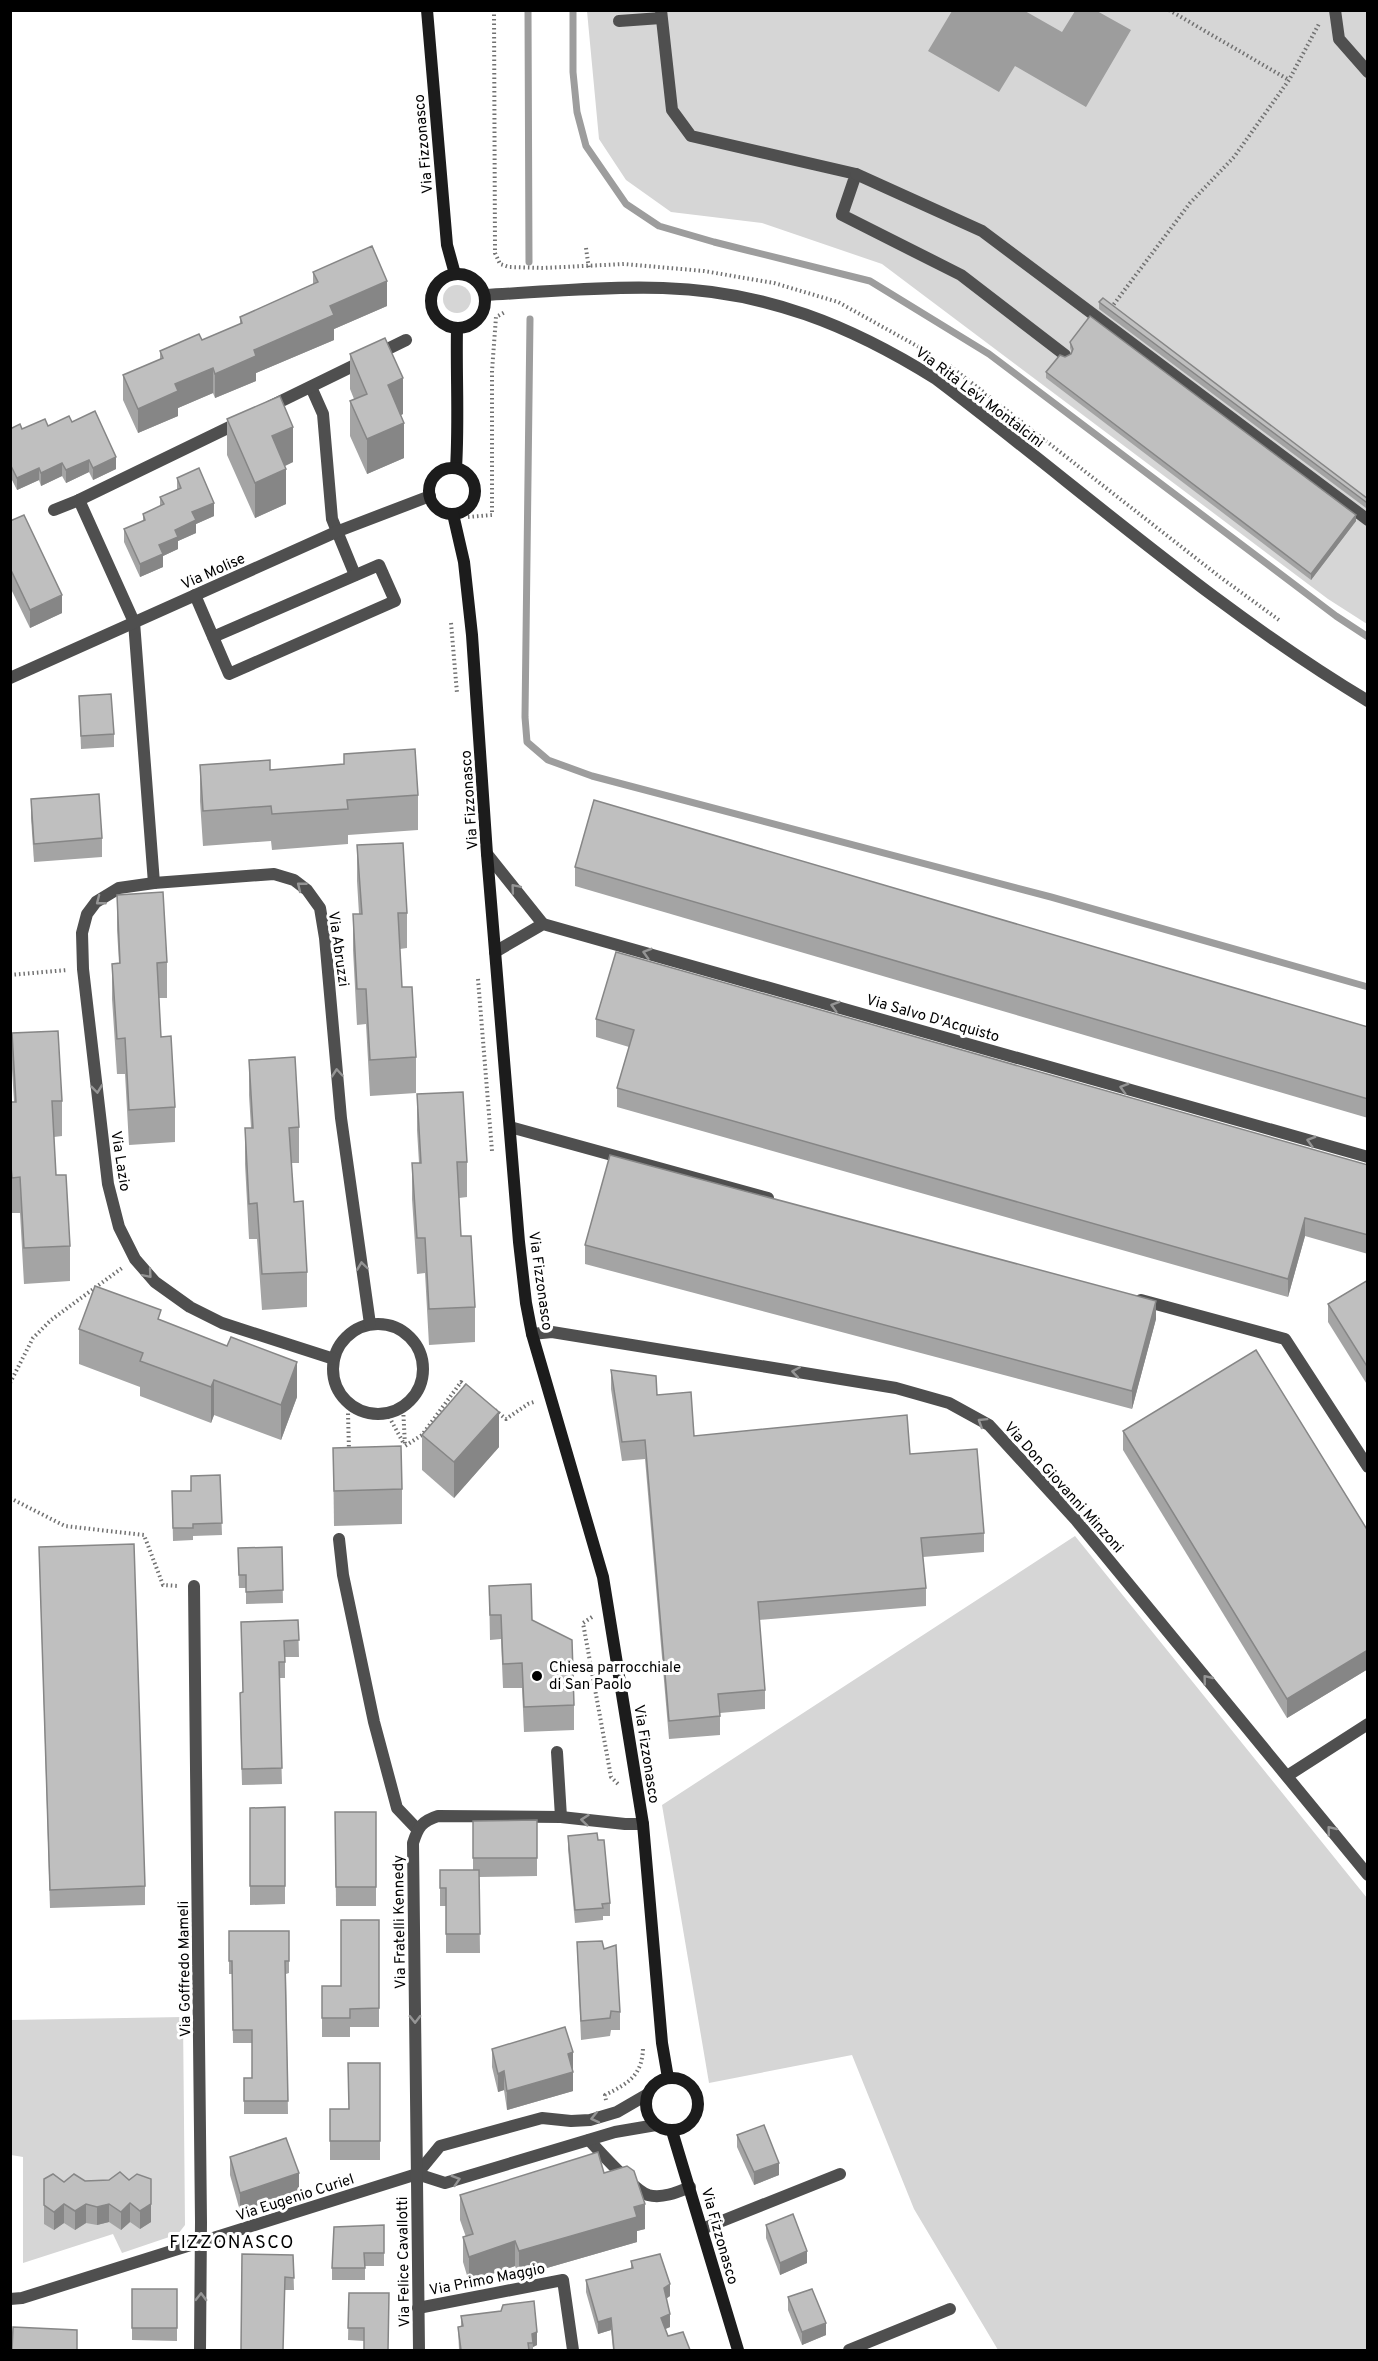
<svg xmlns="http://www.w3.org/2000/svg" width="1378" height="2361" font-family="Overpass,sans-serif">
<rect width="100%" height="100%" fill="#fff"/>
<!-- green -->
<g fill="#d6d6d6">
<path d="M587,11H1367V624L1328,599L882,264L762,223L671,212L626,180L599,139Z"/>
<circle cx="457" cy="299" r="14"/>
<path d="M1075,1536L1367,1898V2350H998L914,2209L852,2055L709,2083L662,1805Z"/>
<path d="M183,2017L185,2225L178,2234L122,2253L113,2234L23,2263V2157L11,2155L10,2020Z"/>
</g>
<!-- water -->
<path fill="#9d9d9d" d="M952,11H1025L1062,32L1075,11H1097L1131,30L1086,107L1015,66L999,92L928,51Z"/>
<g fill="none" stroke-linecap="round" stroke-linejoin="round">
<!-- stream -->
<g stroke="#9d9d9d" stroke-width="7">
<path d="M528,10L529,262"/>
<path d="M573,10V72L577,112L586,146L626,204L659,226L714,242L870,281L989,354L1336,616L1368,637"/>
<path d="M530,319L525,717L527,742L548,760L592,776L1051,897L1368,987"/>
</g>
<!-- path -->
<g stroke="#717171" stroke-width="4" stroke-dasharray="1.5 3" stroke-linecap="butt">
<path d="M494,10L495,253L500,264L509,267L543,268L624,264L704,271L774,283L838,302L926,351"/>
<path d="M1169,10L1289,80"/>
<path d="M586,248L589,269"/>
<path d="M1111,308L1190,203L1234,157L1289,80L1320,22"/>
<path d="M950,366L1220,577L1279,620"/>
<path d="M468,517L492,515V371L496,317L505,312"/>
<path d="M451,623L457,693"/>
<path d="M10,975L67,970"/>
<path d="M478,979L492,1151"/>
<path d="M10,1383L33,1338L51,1320L122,1268"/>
<path d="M403,1406L405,1446L422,1435L461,1382L468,1388"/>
<path d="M495,1410L506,1419L528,1404L534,1402"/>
<path d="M387,1413L404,1444"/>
<path d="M349,1451L348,1413L353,1406"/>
<path d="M10,1498L65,1526L144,1535L163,1585L178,1586"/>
<path d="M592,1617L583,1623L611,1777L619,1785"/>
<path d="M606,2100L605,2095C629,2083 643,2075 643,2046"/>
</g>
<!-- lane -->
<g stroke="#4f4f4f" stroke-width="12">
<path d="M661,10L672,110L691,136L856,174L842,215L961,275L1065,355"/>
<path d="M1335,10L1339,39L1368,72"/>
<path d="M619,21L661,18"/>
<path d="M856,174L982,231L1368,520"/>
<path d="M311,387L323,414L332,519L355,575"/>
<path d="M269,407L406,340"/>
<path d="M79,500L134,622"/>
<path d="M54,510L79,500L240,422"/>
<path d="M195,595L229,674L395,601L379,565L213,637"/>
<path d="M487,854L543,924"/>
<path d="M495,952L543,924L1368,1157"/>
<path d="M510,1127L768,1198"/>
<path d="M1141,1300L1285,1339L1368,1467"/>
<path d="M532,1334L552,1332L896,1388L949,1403L989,1425L1076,1520L1368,1875"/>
<path d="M557,1752L561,1817"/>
<path d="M1287,1776L1368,1724"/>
<path d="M589,2140C600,2152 634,2190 648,2195C662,2199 678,2192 690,2187"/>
</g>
<!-- street -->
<g stroke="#4f4f4f" stroke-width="12">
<path d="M485,295C542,292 605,286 663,288C765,291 850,325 936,379C1079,487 1213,608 1368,701"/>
<path d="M134,622L154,883"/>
<path d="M10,678L336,532L430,496"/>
<circle cx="378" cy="1369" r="45"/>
<path d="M334,1359L222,1323L190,1307L155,1282L135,1259L119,1227L108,1184L83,969L82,933L87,914L96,902L119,888L154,883L274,874L294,880L307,890L320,908L325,938L341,1118L370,1324"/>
<path d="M339,1539L343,1575L374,1722L397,1808L417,1829"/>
<path d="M194,1586L201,2222L200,2350"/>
<path d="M648,2094L617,2112L590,2120L571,2121L542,2118L440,2146L417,2174L445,2183L615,2132L656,2125"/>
<path d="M702,2229L840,2174"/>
<path d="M10,2299L22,2298L417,2174"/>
<path d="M418,2308L563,2280L573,2350"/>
<path d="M419,2350L413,1843C418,1827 422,1821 438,1816L561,1817L625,1824H643"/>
<path d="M849,2350L950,2309"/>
</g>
<!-- secondary -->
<g stroke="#1c1c1c" stroke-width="12">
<path d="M427,10L447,245L455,274"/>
<circle cx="458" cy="301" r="27"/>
<path d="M456,468C459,421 456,375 457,328"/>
<circle cx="452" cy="491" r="23"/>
<path d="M453,514L464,562L472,635L487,854L519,1242L526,1303L532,1334L603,1577L643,1824L662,2043L668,2078"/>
<circle cx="672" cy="2104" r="26"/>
<path d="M672,2131L738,2350"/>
</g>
</g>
<!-- wall -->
<g fill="#a4a4a4">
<path d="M313,272L387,306L334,329V340L256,373V381L215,398L213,393L178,408V416L138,433L123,400V375L160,360V351L202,340L240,324V317L313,284Z"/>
<path d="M1099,302L1368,499V507L1366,508L1099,309Z"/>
<path d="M1070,342L1356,521L1311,580L1046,378V372L1065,357L1071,354L1072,353L1070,348Z"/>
<path d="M350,354L403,414L401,415L404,458L367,474L350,436V401L354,399L350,389Z"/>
<path d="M227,419L293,462L285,466L286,504L255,518L227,455Z"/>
<path d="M72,422L116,469L93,480L89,472L66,483L62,476L41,486L39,480L17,490L10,476V429H22Z"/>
<path d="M177,478L214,516L196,524V533L178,541V549L163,556V567L140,577L124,542V529L143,521V514L160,506V497L177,490Z"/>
<path d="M10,521L62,613L30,628L10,587Z"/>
<path d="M79,696L114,734V747L81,749Z"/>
<path d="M344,754L418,795V830L348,835V844L272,850L271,841L203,846L200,801V765L270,770L344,764Z"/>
<path d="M31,799L102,838V857L34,862L31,818Z"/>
<path d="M357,845L407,913V948L400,949L402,987L416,1057V1093L370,1096L366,1024L357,1025L353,950V914H359L357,881Z"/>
<path d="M575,867L1368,1027V1118L575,886Z"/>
<path d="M117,895L167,962V998H159L161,1037L175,1107V1142L129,1145L125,1074H117L112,999V964L119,963L117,930Z"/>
<path d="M596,1019L1368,1165V1254L1305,1236L1288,1297L617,1107V1088L629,1047L596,1037Z"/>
<path d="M12,1033L62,1101V1136L54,1137L56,1175L70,1246V1281L24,1284L20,1213H12L10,1191V1102H14L12,1069Z"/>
<path d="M249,1060L299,1127V1163H291L294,1202L307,1272V1307L262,1310L257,1239H249L245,1164V1128H251L249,1095Z"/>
<path d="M417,1094L467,1162V1197L459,1198L461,1236L475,1307V1342L429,1345L425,1273L417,1274L412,1199V1163H419L417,1130Z"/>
<path d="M585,1245L1156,1319L1132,1409L585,1264Z"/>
<path d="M1368,1280V1386L1328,1322V1304Z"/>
<path d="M161,1321L297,1397L281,1440L214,1415L211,1423L140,1396V1387L79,1364V1329Z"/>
<path d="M611,1370L657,1395L694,1436L910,1454L984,1533V1552L923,1557L926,1588V1606L759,1620L765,1690V1709L720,1713V1735L669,1739L645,1459L622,1461L611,1389Z"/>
<path d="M1123,1431L1368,1531V1669L1287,1718L1123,1450Z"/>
<path d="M422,1435L499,1447L454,1498L422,1470Z"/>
<path d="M333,1448L402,1489V1524L334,1526Z"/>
<path d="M220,1475L222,1535L193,1536V1540L173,1541L172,1491H191Z"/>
<path d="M39,1547L145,1886V1905L50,1908Z"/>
<path d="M282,1547L283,1603L246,1604V1588H239L238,1548Z"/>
<path d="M489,1586L532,1620L574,1705V1730L524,1732L522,1688H503L501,1639L490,1640Z"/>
<path d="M298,1620L299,1657H285V1678H279L282,1784L242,1785L240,1709V1693L243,1692L241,1622Z"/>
<path d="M285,1807V1904L250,1905V1808Z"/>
<path d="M335,1812H376V1906H336Z"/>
<path d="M537,1820V1876L479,1877L480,1953H446V1906H440V1870H473V1821Z"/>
<path d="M568,1836L610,1903V1916H603V1920L575,1923L568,1849Z"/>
<path d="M379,1920V2027H350V2037H322V1986H341Z"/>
<path d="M229,1931H289V1973L286,1974L288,2114H244V2078H252V2043H233L232,1974H229Z"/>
<path d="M577,1942L620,2012V2030H611L610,2036L581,2040Z"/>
<path d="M492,2049L573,2052V2091L507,2110L504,2090L498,2092L492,2067Z"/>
<path d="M380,2063V2160H330V2109H348Z"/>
<path d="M737,2135L779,2175L754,2185L737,2147Z"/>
<path d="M230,2157L299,2192L240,2211L230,2175Z"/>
<path d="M604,2173L645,2229L637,2231V2242L519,2276L515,2266L469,2282L463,2262V2237H466L460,2220V2195Z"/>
<path d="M44,2179L64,2182L109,2180L151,2222L140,2229L130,2222L121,2230L109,2222L97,2225L86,2223L75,2230L64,2223L54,2230L44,2224Z"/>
<path d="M384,2225V2266H365V2280H332V2268Z"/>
<path d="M766,2225L807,2263L780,2275L766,2238Z"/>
<path d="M293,2255L294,2290H285L241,2350Z"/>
<path d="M631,2261L670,2296L666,2299L670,2327L665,2329L668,2336L690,2350H613L611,2330L598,2334L586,2292V2280L631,2269Z"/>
<path d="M132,2289H177V2341L132,2340Z"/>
<path d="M349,2293H389L364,2341L348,2340Z"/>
<path d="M788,2297L826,2335L802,2345L788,2310Z"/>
<path d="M461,2316L537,2345L533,2347V2350H459L458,2327L461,2326Z"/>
</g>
<!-- shaded-wall -->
<g fill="#868686">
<path d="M387,281V306L334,329V340L256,373V381L215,398V374L254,350L330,306Z"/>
<path d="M213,368V393L178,408V416L138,433V409L175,384Z"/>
<path d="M403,378V414L388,421V385Z"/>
<path d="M404,423V458L367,474V439Z"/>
<path d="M293,427V462L272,472V436Z"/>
<path d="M116,457V469L93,480V468Z"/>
<path d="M89,460V472L66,483V470Z"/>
<path d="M62,463V476L41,486V473Z"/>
<path d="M39,468V480L17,490V478Z"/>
<path d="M286,469V504L255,518V483Z"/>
<path d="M214,503V516L196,524V533L178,541V549L163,556V567L140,577V564L192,512Z"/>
<path d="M1356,515V521L1311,580V574Z"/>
<path d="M62,595V613L30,628V610Z"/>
<path d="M1305,1218V1236L1288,1297V1279Z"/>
<path d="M1156,1301V1319L1132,1409V1391Z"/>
<path d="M297,1362V1397L281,1440V1405Z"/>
<path d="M214,1380V1415L211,1423V1387Z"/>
<path d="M499,1412V1447L454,1498V1462Z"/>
<path d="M1368,1650V1669L1287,1718V1699Z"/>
<path d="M573,2052V2071L568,2054Z"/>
<path d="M504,2071V2090L498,2092V2074Z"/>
<path d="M573,2072V2091L507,2110V2091Z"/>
<path d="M779,2163V2175L754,2185V2172Z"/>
<path d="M299,2173V2192L240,2211V2193Z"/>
<path d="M130,2203V2222L121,2230V2212Z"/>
<path d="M64,2204V2223L54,2230V2212Z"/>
<path d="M86,2204V2223L75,2230V2211Z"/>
<path d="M109,2204V2222L97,2225V2207Z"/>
<path d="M151,2204V2222L140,2229V2211Z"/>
<path d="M645,2204V2229L637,2231V2242L519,2276V2251L634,2207Z"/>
<path d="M515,2241V2266L469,2282V2257Z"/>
<path d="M807,2251V2263L780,2275V2263Z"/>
<path d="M670,2284V2296L664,2300V2288Z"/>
<path d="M670,2314V2327L661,2331V2318Z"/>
<path d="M611,2318V2330L598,2334V2322Z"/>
<path d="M826,2323V2335L802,2345V2332Z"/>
<path d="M537,2332V2345L533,2347L532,2334Z"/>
</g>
<!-- building -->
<g fill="#bfbfbf" stroke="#868686" stroke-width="1.5">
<path d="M372,246L387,281L330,306L334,315L254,350L256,356L215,374L213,368L175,384L178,391L138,409L123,375L163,358L160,351L199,334L202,340L242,323L240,317L318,282L313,272Z"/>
<path d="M1103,298L1368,499L1366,502L1099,302Z"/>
<path d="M1090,316L1356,515L1311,574L1046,372L1060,355L1065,357L1071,354L1073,349L1070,342Z"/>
<path d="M385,338L403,378L388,385L404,423L367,439L350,401L367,394L350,354Z"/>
<path d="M280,396L293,427L272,436L286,469L255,483L227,419Z"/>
<path d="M95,411L116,457L93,468L89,460L66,470L62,463L41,473L39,468L17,478L10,464V429L20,424L22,429L45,419L48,426L69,416L72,422Z"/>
<path d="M199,468L214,503L192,512L196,520L175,530L178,537L159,545L163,554L140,564L124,529L145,520L143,514L164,504L160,497L181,488L177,478Z"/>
<path d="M24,515L62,595L30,610L10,568V521Z"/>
<path d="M111,694L114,734L81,736L79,696Z"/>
<path d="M415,749L418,795L347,800L348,809L272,814L271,806L203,811L200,765L270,760V770L344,764V754Z"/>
<path d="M99,794L102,838L34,844L31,799Z"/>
<path d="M594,800L1368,1027V1099L575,867Z"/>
<path d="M403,843L407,913H398L402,987H412L416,1057L370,1060L366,989H357L353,914H362L357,845Z"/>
<path d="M163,892L167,962L157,963L161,1037L171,1036L175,1107L129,1110L125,1038L117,1039L112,964L120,963L117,895Z"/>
<path d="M616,952L1368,1165V1235L1305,1218L1288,1279L617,1088L634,1030L596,1019Z"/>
<path d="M58,1031L62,1101H52L56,1175H66L70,1246L24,1248L20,1177L12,1178L10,1155V1102H16L12,1033Z"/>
<path d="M295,1057L299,1127L289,1128L294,1202L303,1201L307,1272L262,1274L257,1203L249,1204L245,1128H253L249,1060Z"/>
<path d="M463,1092L467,1162H457L461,1236H471L475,1307L429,1309L425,1238H417L412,1163H421L417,1094Z"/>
<path d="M610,1155L1156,1301L1132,1391L585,1245Z"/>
<path d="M1368,1280V1368L1328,1304Z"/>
<path d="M95,1286L161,1310L158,1319L227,1346L231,1337L297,1362L281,1405L214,1380L211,1387L140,1361L143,1353L79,1329Z"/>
<path d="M1256,1350L1368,1531V1650L1287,1699L1123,1431Z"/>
<path d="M611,1370L656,1376L657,1395L691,1392L694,1436L907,1415L910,1454L977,1449L984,1533L921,1538L926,1588L758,1602L765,1690L718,1694L720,1716L669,1721L645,1440L622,1442Z"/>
<path d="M466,1384L499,1412L454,1462L422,1435Z"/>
<path d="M401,1446L402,1489L334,1491L333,1448Z"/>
<path d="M220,1475L222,1523L193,1524V1528H173L172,1491H191V1476Z"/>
<path d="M134,1544L145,1886L50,1890L39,1547Z"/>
<path d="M282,1547L283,1590L246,1592V1575H239L238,1548Z"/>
<path d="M531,1584L532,1620L572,1640L574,1705L524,1707L522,1663L503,1664L501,1615H490L489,1586Z"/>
<path d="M298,1620L299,1640L284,1641L285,1662H279L282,1768L242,1769L240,1693L243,1692L241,1622Z"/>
<path d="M285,1807V1886H250V1808Z"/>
<path d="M335,1812H376V1887H336Z"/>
<path d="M537,1820V1858H473V1821Z"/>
<path d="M597,1833L598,1840H604L610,1903L602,1904L603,1908L575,1910L568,1836Z"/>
<path d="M440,1870H479L480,1934H446V1888H440Z"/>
<path d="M341,1920H379V2008L350,2009V2018H322V1986H341Z"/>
<path d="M229,1931H289V1961H285L288,2101H244V2078H252V2030H233L232,1961H229Z"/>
<path d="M602,1941L604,1949L616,1945L620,2012L611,2011L610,2018L581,2021L577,1942Z"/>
<path d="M565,2027L573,2052L568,2054L573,2072L507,2091L504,2071L498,2074L492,2049Z"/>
<path d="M348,2063H380V2141H330V2109H349Z"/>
<path d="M764,2125L779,2163L754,2172L737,2135Z"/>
<path d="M286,2138L299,2173L240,2193L230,2157Z"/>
<path d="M598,2152L604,2173L627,2166L634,2171L645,2204L634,2207L637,2217L519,2251L515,2241L469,2257L463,2237L473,2234L460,2195Z"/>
<path d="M120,2172L129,2180L137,2174L151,2179V2204L140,2211L130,2203L121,2212L109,2204L97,2207L86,2204L75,2211L64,2204L54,2212L44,2205V2179L53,2174L64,2182L74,2174L85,2181L109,2180Z"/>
<path d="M793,2214L807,2251L780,2263L766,2225Z"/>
<path d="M384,2225V2253H364L365,2268H332L334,2227Z"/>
<path d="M242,2254L293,2255L294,2278L285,2277L283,2350H241Z"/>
<path d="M660,2254L670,2284L664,2288L670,2314L661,2318L668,2336L683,2332L690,2350H614L611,2318L598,2322L586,2280L633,2268L631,2261Z"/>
<rect x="132" y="2289" width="45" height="39"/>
<path d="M812,2289L826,2323L802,2332L788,2297Z"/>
<path d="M349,2293H389L388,2350H364V2328H348Z"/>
<path d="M534,2301L537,2332L532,2334L533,2343H528L529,2350H461L458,2327L463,2326L461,2316L501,2311L503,2305Z"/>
<path d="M13,2327L77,2330V2350H12Z"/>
</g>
<!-- one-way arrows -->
<defs><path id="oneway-chevron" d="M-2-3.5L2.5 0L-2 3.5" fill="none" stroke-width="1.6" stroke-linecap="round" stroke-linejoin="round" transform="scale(1.5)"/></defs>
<g stroke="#959595">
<use href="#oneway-chevron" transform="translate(301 886) rotate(-141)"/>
<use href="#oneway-chevron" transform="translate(515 888) rotate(-130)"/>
<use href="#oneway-chevron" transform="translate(100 901) rotate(142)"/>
<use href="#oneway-chevron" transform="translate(647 953) rotate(-164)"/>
<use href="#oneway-chevron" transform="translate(835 1006) rotate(-164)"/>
<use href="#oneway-chevron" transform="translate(337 1073) rotate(-95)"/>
<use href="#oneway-chevron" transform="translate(1124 1088) rotate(-164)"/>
<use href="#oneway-chevron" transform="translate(97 1089) rotate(83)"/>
<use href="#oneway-chevron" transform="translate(1311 1141) rotate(-164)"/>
<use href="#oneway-chevron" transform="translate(362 1266) rotate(-98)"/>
<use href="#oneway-chevron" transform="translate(148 1274) rotate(49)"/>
<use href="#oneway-chevron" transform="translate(796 1372) rotate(-171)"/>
<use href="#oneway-chevron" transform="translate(982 1422) rotate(-148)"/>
<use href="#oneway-chevron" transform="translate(1207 1679) rotate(-129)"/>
<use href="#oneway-chevron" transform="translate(585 1820) rotate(-174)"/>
<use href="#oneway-chevron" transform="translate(1331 1830) rotate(-129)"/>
<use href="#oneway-chevron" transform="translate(415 2019) rotate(89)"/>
<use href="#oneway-chevron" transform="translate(595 2118) rotate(167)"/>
<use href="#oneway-chevron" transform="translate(456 2180) rotate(-17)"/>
<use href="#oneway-chevron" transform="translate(201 2297) rotate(-89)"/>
</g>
<!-- markers -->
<circle fill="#000" stroke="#fff" stroke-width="2" cx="537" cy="1676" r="6"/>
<g text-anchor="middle" stroke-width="6" stroke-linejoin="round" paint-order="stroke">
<!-- street labels -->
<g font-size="15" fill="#000" stroke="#fff">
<text transform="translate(423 144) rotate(-95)" y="5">Via Fizzonasco</text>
<text transform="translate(980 397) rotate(37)" y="5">Via Rita Levi Montalcini</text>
<text transform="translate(213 571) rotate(-24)" y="5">Via Molise</text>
<text transform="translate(469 800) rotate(-94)" y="5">Via Fizzonasco</text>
<text transform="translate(339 949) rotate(82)" y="5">Via Abruzzi</text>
<text transform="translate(933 1018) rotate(16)" y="5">Via Salvo D'Acquisto</text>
<text transform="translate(121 1161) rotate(81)" y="5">Via Lazio</text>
<text transform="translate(541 1281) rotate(82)" y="5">Via Fizzonasco</text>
<text transform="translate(1064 1487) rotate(48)" y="5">Via Don Giovanni Minzoni</text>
<text transform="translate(647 1754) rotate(81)" y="5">Via Fizzonasco</text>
<text transform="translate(399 1922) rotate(-91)" y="5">Via Fratelli Kennedy</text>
<text transform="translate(184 1969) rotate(-91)" y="5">Via Goffredo Mameli</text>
<text transform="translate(295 2197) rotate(-18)" y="5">Via Eugenio Curiel</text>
<text transform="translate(720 2236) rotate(74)" y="5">Via Fizzonasco</text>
<text transform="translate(403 2262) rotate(-91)" y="5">Via Felice Cavallotti</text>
<text transform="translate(487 2279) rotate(-11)" y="5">Via Primo Maggio</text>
</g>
<!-- poi labels -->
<g font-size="15" fill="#000" stroke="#fff" text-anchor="start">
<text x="549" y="1672">Chiesa parrocchiale<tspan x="549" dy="17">di San Paolo</tspan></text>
</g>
<!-- quarter labels -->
<g font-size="18" letter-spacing="1.5" fill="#000" stroke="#fff">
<text x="232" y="2248">FIZZONASCO</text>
</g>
</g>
<!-- border -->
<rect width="1378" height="2361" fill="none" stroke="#000000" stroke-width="24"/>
</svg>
